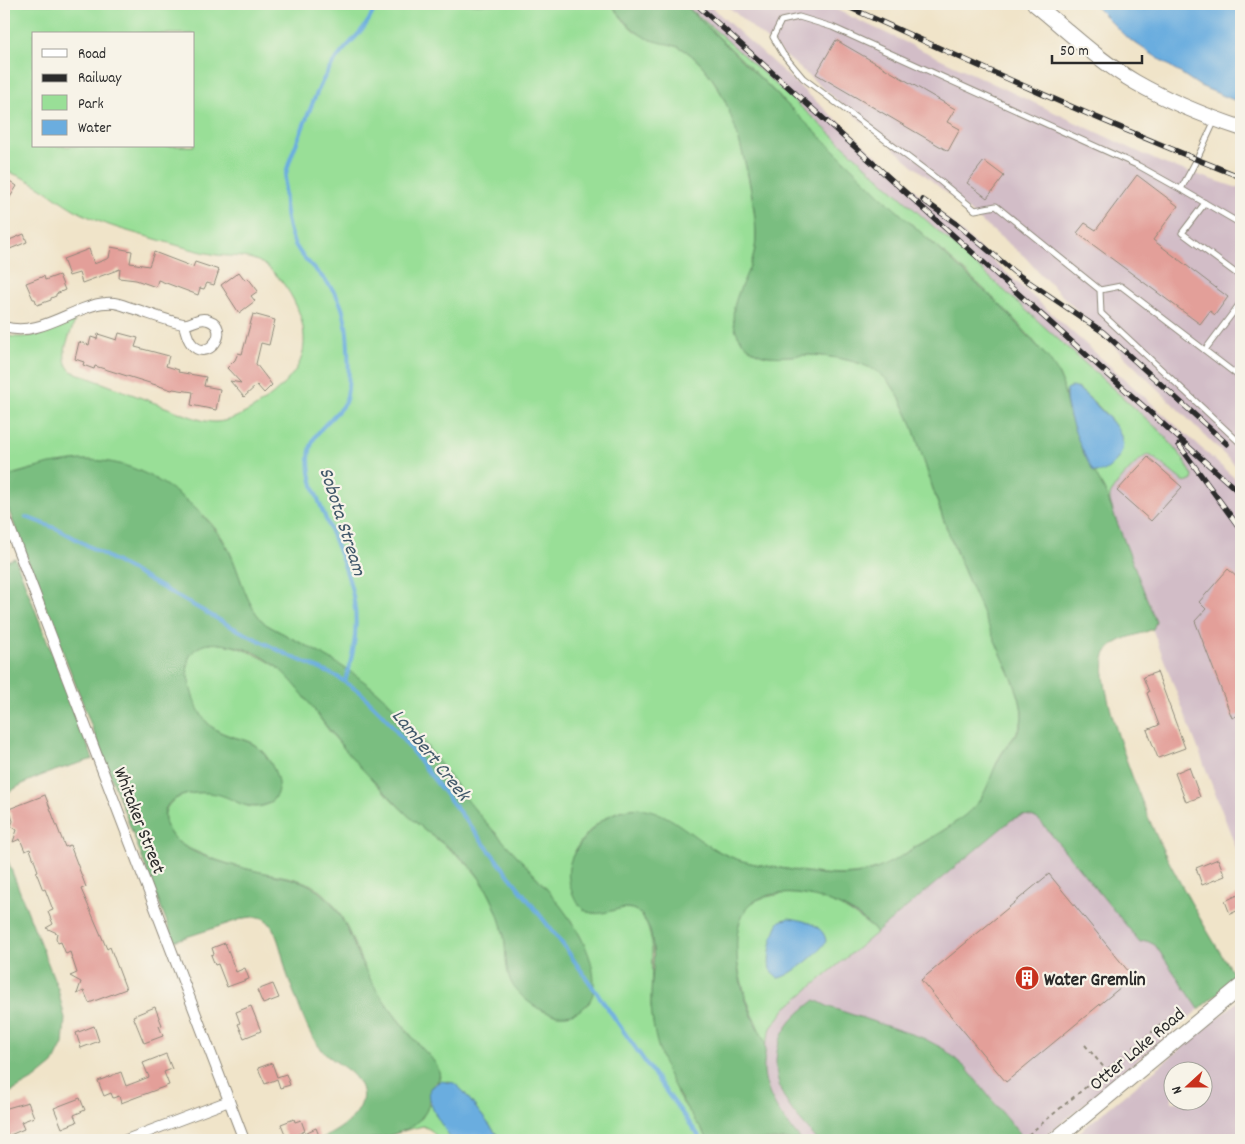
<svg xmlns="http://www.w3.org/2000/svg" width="1245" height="1144" font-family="Dekko,sans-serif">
<rect width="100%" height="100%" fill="#f7f3e8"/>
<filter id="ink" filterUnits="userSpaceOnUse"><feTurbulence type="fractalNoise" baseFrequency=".02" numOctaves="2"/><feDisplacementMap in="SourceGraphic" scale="10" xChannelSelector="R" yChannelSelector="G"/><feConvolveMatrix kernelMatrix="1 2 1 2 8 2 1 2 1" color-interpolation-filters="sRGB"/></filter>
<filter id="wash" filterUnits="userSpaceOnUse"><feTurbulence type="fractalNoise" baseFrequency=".0096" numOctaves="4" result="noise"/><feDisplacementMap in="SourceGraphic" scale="20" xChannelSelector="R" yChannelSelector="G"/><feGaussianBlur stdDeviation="1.12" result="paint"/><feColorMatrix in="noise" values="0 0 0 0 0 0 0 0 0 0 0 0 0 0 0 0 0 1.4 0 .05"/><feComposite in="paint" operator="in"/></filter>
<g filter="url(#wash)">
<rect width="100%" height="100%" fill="#f0e4c9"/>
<!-- industrial -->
<g fill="#d2bdc7" fill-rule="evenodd">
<path d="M684,4H708L1241,484V861L1101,495L1158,431Z"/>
<path d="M725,4H824L1162,163L1241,189V471L1041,275L1025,257L915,167Z"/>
<path d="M1083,684L1208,1002L1041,1140H763L673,1033Z"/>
<path d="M1241,998V1140H1070L1224,1013ZM1172,1072H1202V1102H1172Z"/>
</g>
<!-- green -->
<g fill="#99df97" stroke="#628561" fill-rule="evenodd">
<path d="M4,4H611C618,13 626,25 636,32C650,41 665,41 679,47C699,57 715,81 725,101C740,132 760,215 755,249C750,279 719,312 742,341C759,362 781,356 805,355C827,355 868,361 884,377C897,389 904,407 911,422C926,465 938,510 956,552C970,585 985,618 1000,651C1008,671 1022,695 1022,717C1021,733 1006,744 999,758C994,767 992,778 987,788C982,800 972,809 963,817C948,828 931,838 915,847C904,854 892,864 879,868C847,880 813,873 781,868C760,865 741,863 722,853C692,839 674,816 640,809C608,803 566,846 569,877C570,891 582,902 590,912L624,908L632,909L639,912L647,924L652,942L651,1008L678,1096L709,1140H501L463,1091L449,1081L437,1083L440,1077L438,1068C431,1057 422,1049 414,1039C400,1022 386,1005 374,986C356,957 348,914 322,892C304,877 278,876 256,871C235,866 216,861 197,852C187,848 176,843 170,833C165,826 162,814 168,806C177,792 207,790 222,795C232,798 241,806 253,807C282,808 281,781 270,762C254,734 238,743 215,729C203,722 196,706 191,692C167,611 262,649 292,679C305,696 317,715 330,732C350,756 372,780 394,802C402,810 411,818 419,825C443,846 469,859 485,887C494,902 501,920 504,937C508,959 504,980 523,997C543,1015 568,1024 590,1002L581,938L572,922L543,884L480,816L385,699C350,668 308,647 267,625C246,609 240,572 228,548C217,526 199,510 179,496C116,449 76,455 4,477V335C29,342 51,330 75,321C70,336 57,357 71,371L189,416C198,419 206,422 215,422C244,422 295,383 302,356C311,324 290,284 265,265C251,255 234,257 217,255C199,252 180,246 162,241C136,233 108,227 83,214C66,206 51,193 35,184C25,178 14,174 4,170ZM34,34H194V146H34Z"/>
<path d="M684,4L721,35L1161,432L1182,457L1193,476L1192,480L1188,482L1183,481C1177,477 1153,456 1149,455C1142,454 1111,488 1110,496C1109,501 1112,506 1113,511L1104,489L1093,471L1097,472L1123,444C1120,424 1093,400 1077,388L1065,394V399C1064,389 1062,378 1056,370C1010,304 940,252 882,197C815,134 752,67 684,4Z"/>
<path d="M781,894C819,891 849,908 877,932L786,1008L771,1028L766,1044C750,1012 716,933 752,903C760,897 772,896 781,894Z"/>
<path d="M431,1102L435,1112L452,1140H439L431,1130L423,1126L403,1131L422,1118Z"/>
</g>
<!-- forest -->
<g fill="#7abe80" stroke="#527456">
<path d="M611,4H684L882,197L1001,306L1049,359L1057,371L1062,382L1068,411L1083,452L1104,489L1156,622L1153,629C1138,636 1114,638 1106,653C1091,681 1148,821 1164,852C1186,895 1210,937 1236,978L1199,1009L1155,945L1147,941L1140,942L1041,822C1031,813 1021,814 1010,821L877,932C868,924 860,916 850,911C826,897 777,884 752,903C738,914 736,936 737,952C737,977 746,1002 756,1025C759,1031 763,1036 765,1042C767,1048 763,1063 764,1072C767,1100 784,1120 801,1140H709C677,1097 655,1060 651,1006C650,979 660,945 645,920C630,894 607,920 588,912C573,905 565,878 570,863C572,855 578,847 582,841C597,821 618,805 645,809C673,814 695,840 720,852C739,862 759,865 779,868C813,873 851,882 883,866C896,860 908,852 921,844C938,834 957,823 972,809C987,795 989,778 998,761C1003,749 1013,741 1019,730C1022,725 1022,718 1022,712C1020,692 1009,672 1001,654C986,620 970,586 956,551C938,509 926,465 911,422C904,407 897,389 884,377C868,361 827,355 805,355C782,356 759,362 742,341C718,310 750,280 755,249C761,212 738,124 720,91C711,75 696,55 679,47C668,43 656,43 646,38C631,30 621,16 611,4Z"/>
<path d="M81,460C95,460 109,461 123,465C163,476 214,517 231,555C241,577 247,609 267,625C302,644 339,661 370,686C414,720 442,770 477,812C513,856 595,924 594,984C594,994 591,1002 583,1008C562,1025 533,1009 518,992C502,976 508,951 503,931C498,913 491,895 481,880C465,856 441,843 419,825C410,818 401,809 393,800C371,779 349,756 331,732C298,691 279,649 220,644C208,642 194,646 189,658C186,667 188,677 190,685C194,703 202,723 218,731C237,741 252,737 266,756C276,770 287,793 267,804C261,807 255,807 249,806C240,805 232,799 223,796C208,790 172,791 165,810C163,818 167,830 172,836C190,858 247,869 274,875C286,878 298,879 309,885C339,900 347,931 360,959C366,973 374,986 383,999C393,1014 405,1029 417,1043C424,1051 437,1061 439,1072C440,1074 439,1077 439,1080C423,1091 434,1099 425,1113C404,1144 352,1140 318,1140C344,1129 381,1103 352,1074C343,1065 331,1060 322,1050C312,1039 307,1027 302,1014C297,1001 292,988 287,974C283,960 278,930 267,921C261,915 253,917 245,918L174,941L4,498V477L50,464Z"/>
<path d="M15,558L93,759C66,768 25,777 4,797V562Z"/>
<path d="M4,851L58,989L65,1019L63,1044L53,1064L36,1078L4,1096Z"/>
<path d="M815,1000L829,1007L923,1038L944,1049L966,1068L1022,1137L1019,1140H817C807,1127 794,1115 786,1101C773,1079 772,1048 787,1027C794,1016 805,1008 815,1000Z"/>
</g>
<!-- water -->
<g fill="#6baddf" stroke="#4b6c85">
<path d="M1093,4H1241V103L1200,86L1126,37Z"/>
<path d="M1071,387C1081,388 1088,398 1096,405C1114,423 1137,443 1111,466C1105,471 1100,474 1093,471C1084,457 1061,403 1067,389Z"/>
<path d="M789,918C803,920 824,925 826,941C822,951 788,978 778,978C774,976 772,973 770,969C767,959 773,929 780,921Z"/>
<path d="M440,1081L454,1083L463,1091L501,1140H452C443,1126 426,1106 430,1088Z"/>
</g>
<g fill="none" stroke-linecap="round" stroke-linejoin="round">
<!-- stream -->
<g stroke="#6baddf" stroke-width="4">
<path d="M26,517L60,530L230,626L290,656L336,676L360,692L386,718L564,946L662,1086L702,1140"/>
<path d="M345,681C369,611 349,578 324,514C317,497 309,479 309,460C309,432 329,424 344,404C352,393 348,330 344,315C337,285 316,274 299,251C287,235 283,202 285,182C286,165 295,148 301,132C311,108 319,82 335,61C350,40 368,30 376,4"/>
</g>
</g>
<g id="blocks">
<!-- building -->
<g fill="#e39f99">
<path d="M836,40L955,109L947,122L960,129L948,151L816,74Z"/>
<path d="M984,161L1004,176L987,198L967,183Z"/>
<path d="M1137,175L1178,206L1153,240L1228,297L1215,315L1210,311L1200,324L1077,233L1085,223L1096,230Z"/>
<path d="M4,177L17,186L4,207Z"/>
<path d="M24,234L27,242L10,249L7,241Z"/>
<path d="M111,247L132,251L130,263L149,266L154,252L193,267L195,262L219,270L214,285L207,283L204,289L200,288L198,295L158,280L156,287L136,280L119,278L120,269L82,283L79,273L69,276L63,259L89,249L94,264L109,258Z"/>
<path d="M239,272L245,280L248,278L258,291L251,296L255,301L239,313L221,285Z"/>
<path d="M59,275L65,290L56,294V296L51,298V300L37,305L35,299H33L26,283L44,276L45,280Z"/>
<path d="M253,314L275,320L269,345L261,343L256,364L272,385L264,393L257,385L244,397L230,381L241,383L227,368L235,360L238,353L242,354Z"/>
<path d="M119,333L138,338L135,347L169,356L166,366L179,370L178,372L206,377L204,386L220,389L216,410L191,405L193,392L173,389L172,390L95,366L94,369L83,365L84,362L75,359L79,342L89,345L91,337L97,339L98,334L117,340Z"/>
<path d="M1148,457L1182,487L1151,521L1117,491Z"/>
<path d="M1228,569L1241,581V714L1232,718L1195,621L1206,609L1199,602Z"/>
<path d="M1157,672L1185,748L1158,758L1147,730L1159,725L1147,693L1149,692L1143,677Z"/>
<path d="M1189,767L1200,797L1186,802L1175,773Z"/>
<path d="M45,795L65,847L70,845L86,887L81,889L107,949L110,947L126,989L89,1003L84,991L77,994L81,982L70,976L77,973L70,952L66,954L61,942L58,943L56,938L57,933L46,928L53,924L48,912L53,910L45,889L43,890L36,872L38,871L30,849L25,851L20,839L13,842L17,830L11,826L13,821L9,809Z"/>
<path d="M1218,859L1225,876L1202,885L1196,868Z"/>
<path d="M1049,874L1133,977L1006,1082L921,980Z"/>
<path d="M1238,895L1241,903V909L1230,914L1225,901Z"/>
<path d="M225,943L236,972L245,968L249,979L227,987L218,964L215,965L211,955L214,954L212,948Z"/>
<path d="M273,984L279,998L263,1004L257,990Z"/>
<path d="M251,1006L261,1031L244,1038L238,1024L240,1023L236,1012Z"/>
<path d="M155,1007L162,1025L159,1026L163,1036L144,1043L133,1016Z"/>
<path d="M94,1026L99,1041L81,1048L76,1033Z"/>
<path d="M166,1054L172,1069L164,1072L169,1085L121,1103L119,1096L113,1098L111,1093L104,1096L98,1081L121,1072L126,1086L144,1079L149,1077L143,1063Z"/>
<path d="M272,1063L277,1077L286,1074L290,1085L280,1088L277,1079L265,1084L258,1068Z"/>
<path d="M80,1098L85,1110L74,1115L77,1122L62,1128L54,1108Z"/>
<path d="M28,1102L34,1117L21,1122L24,1129L8,1136L4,1125V1109Z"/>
<path d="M294,1119L295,1122L301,1120L305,1131L287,1139L281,1124Z"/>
<path d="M316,1128L320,1138L308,1140L305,1133Z"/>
</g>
</g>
</g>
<g filter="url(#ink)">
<use href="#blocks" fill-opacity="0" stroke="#8e887a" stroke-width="1"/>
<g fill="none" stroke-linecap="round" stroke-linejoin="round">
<defs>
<g id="lane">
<path d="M1215,120L1197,159L1181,189L1241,224"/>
<path d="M1182,190L1139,166L832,27L799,17L781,21L773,37L783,54L803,78L941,182L975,210L996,206L1100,290L1101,313L1239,442L1241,439"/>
<path d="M1205,203L1182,233L1241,277"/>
<path d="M1100,290L1121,286L1241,378"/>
<path d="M1205,350L1241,302"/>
</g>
<g id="street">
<path d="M4,327C31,335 55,320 80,310C88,307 97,303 106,303C113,302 121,304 128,307C146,312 164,320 183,324C191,326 198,316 208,320C233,328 207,365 191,343C187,338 186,331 184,325"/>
<path d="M4,513L244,1140"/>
<path d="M126,1140L229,1101"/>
</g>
<g id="secondary">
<path d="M1035,4C1067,30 1099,61 1135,82C1168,101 1205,116 1241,128"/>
<path d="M1055,1140L1241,986"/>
</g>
</defs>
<!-- lane casing -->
<use href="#lane" stroke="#8e887a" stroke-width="7"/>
<!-- street casing -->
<use href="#street" stroke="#8e887a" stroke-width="12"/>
<!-- secondary casing -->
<use href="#secondary" stroke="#8e887a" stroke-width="17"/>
<!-- path -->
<g stroke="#8e887a" stroke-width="2" stroke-dasharray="4 4" stroke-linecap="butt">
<path d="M1085,1045L1106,1070"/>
<path d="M1022,1140L1181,1008"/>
</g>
<!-- lane -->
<use href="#lane" stroke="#fff" stroke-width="5"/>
<!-- street -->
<use href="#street" stroke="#fff" stroke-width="10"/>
<!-- secondary -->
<use href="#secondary" stroke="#fff" stroke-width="15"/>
<defs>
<g id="rail">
<path d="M696,4L1241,494"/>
<path d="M842,4C974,64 1106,124 1241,177"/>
<path d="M923,200L957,224L1014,272L1103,332L1227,444"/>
<path d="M1179,445L1241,530"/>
</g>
</defs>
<!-- rail casing -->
<use href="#rail" stroke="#2b2b2b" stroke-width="5.5"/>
<!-- rail -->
<use href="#rail" stroke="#f7f3e8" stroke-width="4" stroke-dasharray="11" stroke-linecap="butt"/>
</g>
</g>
<!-- icons -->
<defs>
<symbol id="building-disc" viewBox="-11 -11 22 22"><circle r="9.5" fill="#c8321e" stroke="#f7f3e8"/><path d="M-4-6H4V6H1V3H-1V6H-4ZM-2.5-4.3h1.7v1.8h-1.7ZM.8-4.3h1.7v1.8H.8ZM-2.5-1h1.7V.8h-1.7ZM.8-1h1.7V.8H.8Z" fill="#fff"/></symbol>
</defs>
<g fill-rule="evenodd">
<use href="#building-disc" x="1013" y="964" width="28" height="28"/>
</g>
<g text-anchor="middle" stroke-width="4.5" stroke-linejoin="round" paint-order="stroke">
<!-- street labels -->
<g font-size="19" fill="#2b2b2b" stroke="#f7f3e8">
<text transform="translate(141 820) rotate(69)" y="7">Whitaker Street</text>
<text transform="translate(1136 1048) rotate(-40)" y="7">Otter Lake Road</text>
</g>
<!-- poi labels -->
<g font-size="19" font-weight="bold" fill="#2b2b2b" stroke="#f7f3e8" text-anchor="start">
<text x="1044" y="985">Water Gremlin</text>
</g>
<!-- water labels -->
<g font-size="20" font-style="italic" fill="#41586a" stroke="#f7f3e8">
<text transform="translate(344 521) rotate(72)" y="7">Sobota Stream</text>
<text transform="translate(432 754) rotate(51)" y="7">Lambert Creek</text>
</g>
</g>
<!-- margin -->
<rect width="1245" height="1144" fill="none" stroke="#f7f3e8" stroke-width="20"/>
<!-- legend -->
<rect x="32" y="32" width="162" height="115" fill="#f7f3e8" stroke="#a5a39c"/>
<rect x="42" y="49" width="25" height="8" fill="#ffffff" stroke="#a5a39c"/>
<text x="78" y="58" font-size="15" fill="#2b2b2b">Road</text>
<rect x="42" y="74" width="25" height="8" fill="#2b2b2b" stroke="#a5a39c"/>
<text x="78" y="82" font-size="15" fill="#2b2b2b">Railway</text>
<rect x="42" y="95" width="25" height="15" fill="#99df97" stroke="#a5a39c"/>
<text x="78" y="108" font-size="15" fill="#2b2b2b">Park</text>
<rect x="42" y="120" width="25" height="15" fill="#6baddf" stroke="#a5a39c"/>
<text x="78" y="132" font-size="15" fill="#2b2b2b">Water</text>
<!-- north arrow -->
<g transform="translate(1188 1086) rotate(249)"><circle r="24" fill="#f7f3e8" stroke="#a5a39c"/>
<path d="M0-4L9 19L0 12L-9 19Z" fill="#c8321e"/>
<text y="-8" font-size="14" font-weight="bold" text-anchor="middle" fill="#2b2b2b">N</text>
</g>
<!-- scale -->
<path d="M1052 55v8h90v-8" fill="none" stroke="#2b2b2b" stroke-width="2.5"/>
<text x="1060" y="55" font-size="15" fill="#2b2b2b" stroke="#f7f3e8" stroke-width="4" paint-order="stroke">50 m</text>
</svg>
